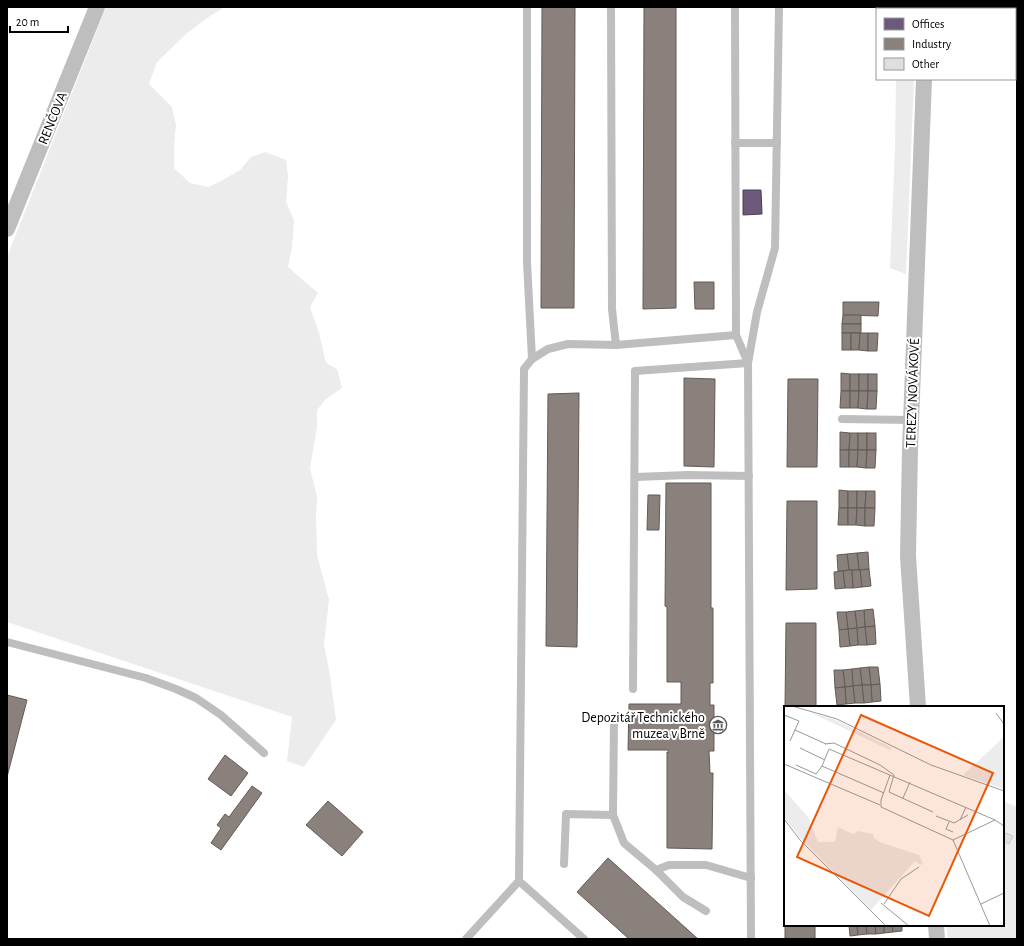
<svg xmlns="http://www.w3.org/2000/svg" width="1024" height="946" font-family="'Alegreya Sans',sans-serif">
<rect width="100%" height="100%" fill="#fff"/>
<!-- green -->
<g fill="#ececec">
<path d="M106,7H225L210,16L186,34L157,62L149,84L172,107L176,125L174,146V168L190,183L208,187L221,181L240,170L251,157L265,152L286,160L288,176L286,202L294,220L292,248L288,267L318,293L310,307L319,333L326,363L337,369L342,388L326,399L317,410V427L310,468L317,497L316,516L317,555L329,600L324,644L330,675L336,720L304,767L287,761L292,717L7,622V257Z"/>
<path d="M896,79H914L906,274L890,268L895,147Z"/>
<path d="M1003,801L1017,807V939H948L946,925H1003Z"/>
</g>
<!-- offices -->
<path fill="#6d597a" stroke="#4c3e55" d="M743,190H761L762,214L743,215Z"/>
<!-- industry -->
<g fill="#8a817c" stroke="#615a57">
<path d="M542,7H575L574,308H541Z"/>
<path d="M644,7H676V308L643,309Z"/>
<path d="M694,282H714V309H695Z"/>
<path d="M843,302H879L878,316L843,315Z"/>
<path d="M843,315H861V324H842Z"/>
<rect x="842" y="324" width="19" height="9"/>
<rect x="842" y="333" width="9" height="17"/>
<path d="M851,333H860L859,350H851Z"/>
<path d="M860,333H868V351L859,350Z"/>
<path d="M868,333H878L877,351H868Z"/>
<path d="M841,373L850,374V391H841Z"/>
<rect x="850" y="374" width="9" height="17"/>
<rect x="859" y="374" width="9" height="17"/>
<rect x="868" y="374" width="9" height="17"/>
<path d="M684,378L715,379L714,467L684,466Z"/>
<path d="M788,379H818L817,467H787Z"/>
<path d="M841,391H850V408H840Z"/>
<path d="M850,391H859L858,408H850Z"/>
<path d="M859,391H868L867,409L858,408Z"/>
<path d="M868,391H877L876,409H867Z"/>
<path d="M579,393L577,647L546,646L548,394Z"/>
<path d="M840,432L850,433L849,450H840Z"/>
<path d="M850,433H858V450H849Z"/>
<rect x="858" y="433" width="9" height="17"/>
<rect x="867" y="433" width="9" height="17"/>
<rect x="840" y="450" width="9" height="17"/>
<path d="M849,450H858L857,467H849Z"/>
<path d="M858,450H867L866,468L857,467Z"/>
<path d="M867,450H876L875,468H866Z"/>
<path d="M666,483H711V608H713V683H710V705H714V751H709L710,773H713L712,849L667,848V752L668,753V750H628L629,704H681V682H667V607L665,606Z"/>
<path d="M839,490L848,491V508H839Z"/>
<rect x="848" y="491" width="9" height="17"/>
<path d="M857,491H866L865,508H857Z"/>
<path d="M866,491H875V508H865Z"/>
<path d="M648,495H660L659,530H647Z"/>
<path d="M787,501H817V589L786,590Z"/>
<path d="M839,508H848V525H838Z"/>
<path d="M848,508H857L856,525H848Z"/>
<path d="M857,508H865V526L856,525Z"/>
<path d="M865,508H875L874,526H865Z"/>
<path d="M868,552L869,569L859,570L857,553Z"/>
<path d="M857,553L859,570H849L847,554Z"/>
<path d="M847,554L849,570L838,571L837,555Z"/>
<path d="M869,569L871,586L862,587L860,570Z"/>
<path d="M849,570H852L853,588H845L843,571Z"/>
<path d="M852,570H860L862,587L853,588Z"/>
<path d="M843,571L845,588L835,589L834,572Z"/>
<path d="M873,609L875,626L865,627L864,610Z"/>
<path d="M864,610L865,627L857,628L855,611Z"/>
<path d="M855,611L857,628L848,629L846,612Z"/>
<path d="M837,612H846L848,629L839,630Z"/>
<path d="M786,623H816V707H785Z"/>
<path d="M875,626L876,644L867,645L865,627Z"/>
<path d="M865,627L867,645H858L857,628Z"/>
<path d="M857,628L858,645L850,646L848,629Z"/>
<path d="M848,629L850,646L840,647L839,630Z"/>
<path d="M869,667H878L880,684L871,685Z"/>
<path d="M869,667L871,685H862L860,668Z"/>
<path d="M860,668L862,685L853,686L852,669Z"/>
<path d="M852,669L853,686L845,687L843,670Z"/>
<path d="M834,670H843L845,687L835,688Z"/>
<path d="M880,684L881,701L872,702L871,685Z"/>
<path d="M862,685H871L872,702L864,703Z"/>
<path d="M862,685L864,703H855L853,686Z"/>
<path d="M853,686L855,703L846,704L845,687Z"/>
<path d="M845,687L846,704L837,705L835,688Z"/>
<path d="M7,695L27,700L7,777Z"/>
<path d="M225,755L248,773L231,796L208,779Z"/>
<path d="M252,786L262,793L221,850L211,843L221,828L217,825L225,814L229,817Z"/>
<path d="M328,801L363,832L342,856L306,825Z"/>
<path d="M608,858L698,939H629L577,892Z"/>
<path d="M785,867V925H815V939H785Z"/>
<path d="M849,925H857L858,935L850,936Z"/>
<path d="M857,925H866L867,934L858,935Z"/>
<path d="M866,925H875L876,934H867Z"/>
<path d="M875,925H884V933L876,934Z"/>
<path d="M884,925H892L893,932L884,933Z"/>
<path d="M892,925H902V931L893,932Z"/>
</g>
<!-- building -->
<path fill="#dfdfdf" stroke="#c7c7c7" d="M1003,832L1013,836L1009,844L1003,841Z"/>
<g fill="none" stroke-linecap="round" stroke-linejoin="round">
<!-- lane -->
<g stroke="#bebebe" stroke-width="8">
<path d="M527,7V262L532,359"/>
<path d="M611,7L612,309L616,345"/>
<path d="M735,7L736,335L748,363L751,939"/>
<path d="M735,143H777"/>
<path d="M842,419L911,420"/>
<path d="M635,477L688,475L749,476"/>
<path d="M7,642L146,678L176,689L196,698L221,715L264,753"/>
<path d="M633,689L635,371L748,363L757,312L775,248L779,7"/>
<path d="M614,720L613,815L624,843L656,870L683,897L706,911"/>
<path d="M564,864L566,814L613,815"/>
<path d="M656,870L669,865H706L751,878"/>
<path d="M519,881L584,939"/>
<path d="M466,939L519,881L524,369L532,359L548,349L568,344L616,345L736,335"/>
</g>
<!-- street -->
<g stroke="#bebebe" stroke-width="16">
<path d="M926,9V7"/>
<path d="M7,229L97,7"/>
<path d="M918,707L908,556L910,449L924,79"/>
<path d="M936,925L937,939"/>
</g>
</g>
<!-- icons -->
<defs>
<symbol id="museum-ring" viewBox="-11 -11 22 22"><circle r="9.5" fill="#fff" stroke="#595959" stroke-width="1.5"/><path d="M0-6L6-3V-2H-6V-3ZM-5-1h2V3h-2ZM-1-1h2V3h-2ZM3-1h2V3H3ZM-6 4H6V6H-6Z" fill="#595959"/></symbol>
</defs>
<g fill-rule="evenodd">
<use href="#museum-ring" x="708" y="715" width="20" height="20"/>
</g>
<g text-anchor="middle" stroke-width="4" stroke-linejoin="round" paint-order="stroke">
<!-- street labels -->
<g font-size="14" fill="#000" stroke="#fff">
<text transform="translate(52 118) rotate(-68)" y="5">RENČOVA</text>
<text transform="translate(912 393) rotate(-88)" y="5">TEREZY NOVÁKOVÉ</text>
</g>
<!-- poi labels -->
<g font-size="14" fill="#000" stroke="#fff" text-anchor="end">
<text x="705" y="722">Depozitář Technického<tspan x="705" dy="16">muzea v Brně</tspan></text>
</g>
</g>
<!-- overview -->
<g transform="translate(784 706)">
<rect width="220" height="220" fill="#fff"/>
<path d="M25,6L52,14L108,42L106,44ZM220,31V83L179,69ZM0,84L24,111L34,136H51L54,121L69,128L74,125L89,128L90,132L98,137L135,149L139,157L137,159L131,155L87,204L17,133L0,111Z" fill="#ececec"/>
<path fill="none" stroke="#999" stroke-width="1" d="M8,0L53,13L147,59L220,85M212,7L220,18M0,9L15,15L6,35M11,24L42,38M41,38L50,37L96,59L110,69L105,86L149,106M16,42L41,54M0,58L96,99M12,59L32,68L38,60M106,69L97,94V101L169,134L206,220M100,87L38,60L45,43L211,114M119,92L126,76M152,110L170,117L184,109M0,113L16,134L102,220M176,114L182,101M165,116L162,123L169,126M169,134L211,114L220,120M97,197L125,220M100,198L117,173L135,161M197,198L220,187"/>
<path fill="#e8590c" fill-opacity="0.15" stroke="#e8590c" stroke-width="2" d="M77,9L209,67L145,210L13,151Z"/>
<rect width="220" height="220" fill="none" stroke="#000" stroke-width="2"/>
</g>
<!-- border -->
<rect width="1024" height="946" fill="none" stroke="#000000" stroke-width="16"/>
<!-- legend -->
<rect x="876" y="8" width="140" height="72" fill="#ffffff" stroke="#999999"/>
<rect x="884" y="18" width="20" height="12" fill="#6d597a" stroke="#999999"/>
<text x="912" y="28" font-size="12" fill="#000000">Offices</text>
<rect x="884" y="38" width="20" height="12" fill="#8a817c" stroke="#999999"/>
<text x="912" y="48" font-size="12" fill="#000000">Industry</text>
<rect x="884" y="58" width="20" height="12" fill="#dfdfdf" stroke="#999999"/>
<text x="912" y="68" font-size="12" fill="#000000">Other</text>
<!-- scale -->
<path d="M10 26v6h58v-6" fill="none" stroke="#000000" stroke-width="2"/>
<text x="16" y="26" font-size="12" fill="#000000" stroke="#ffffff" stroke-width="3" paint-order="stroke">20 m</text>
</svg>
